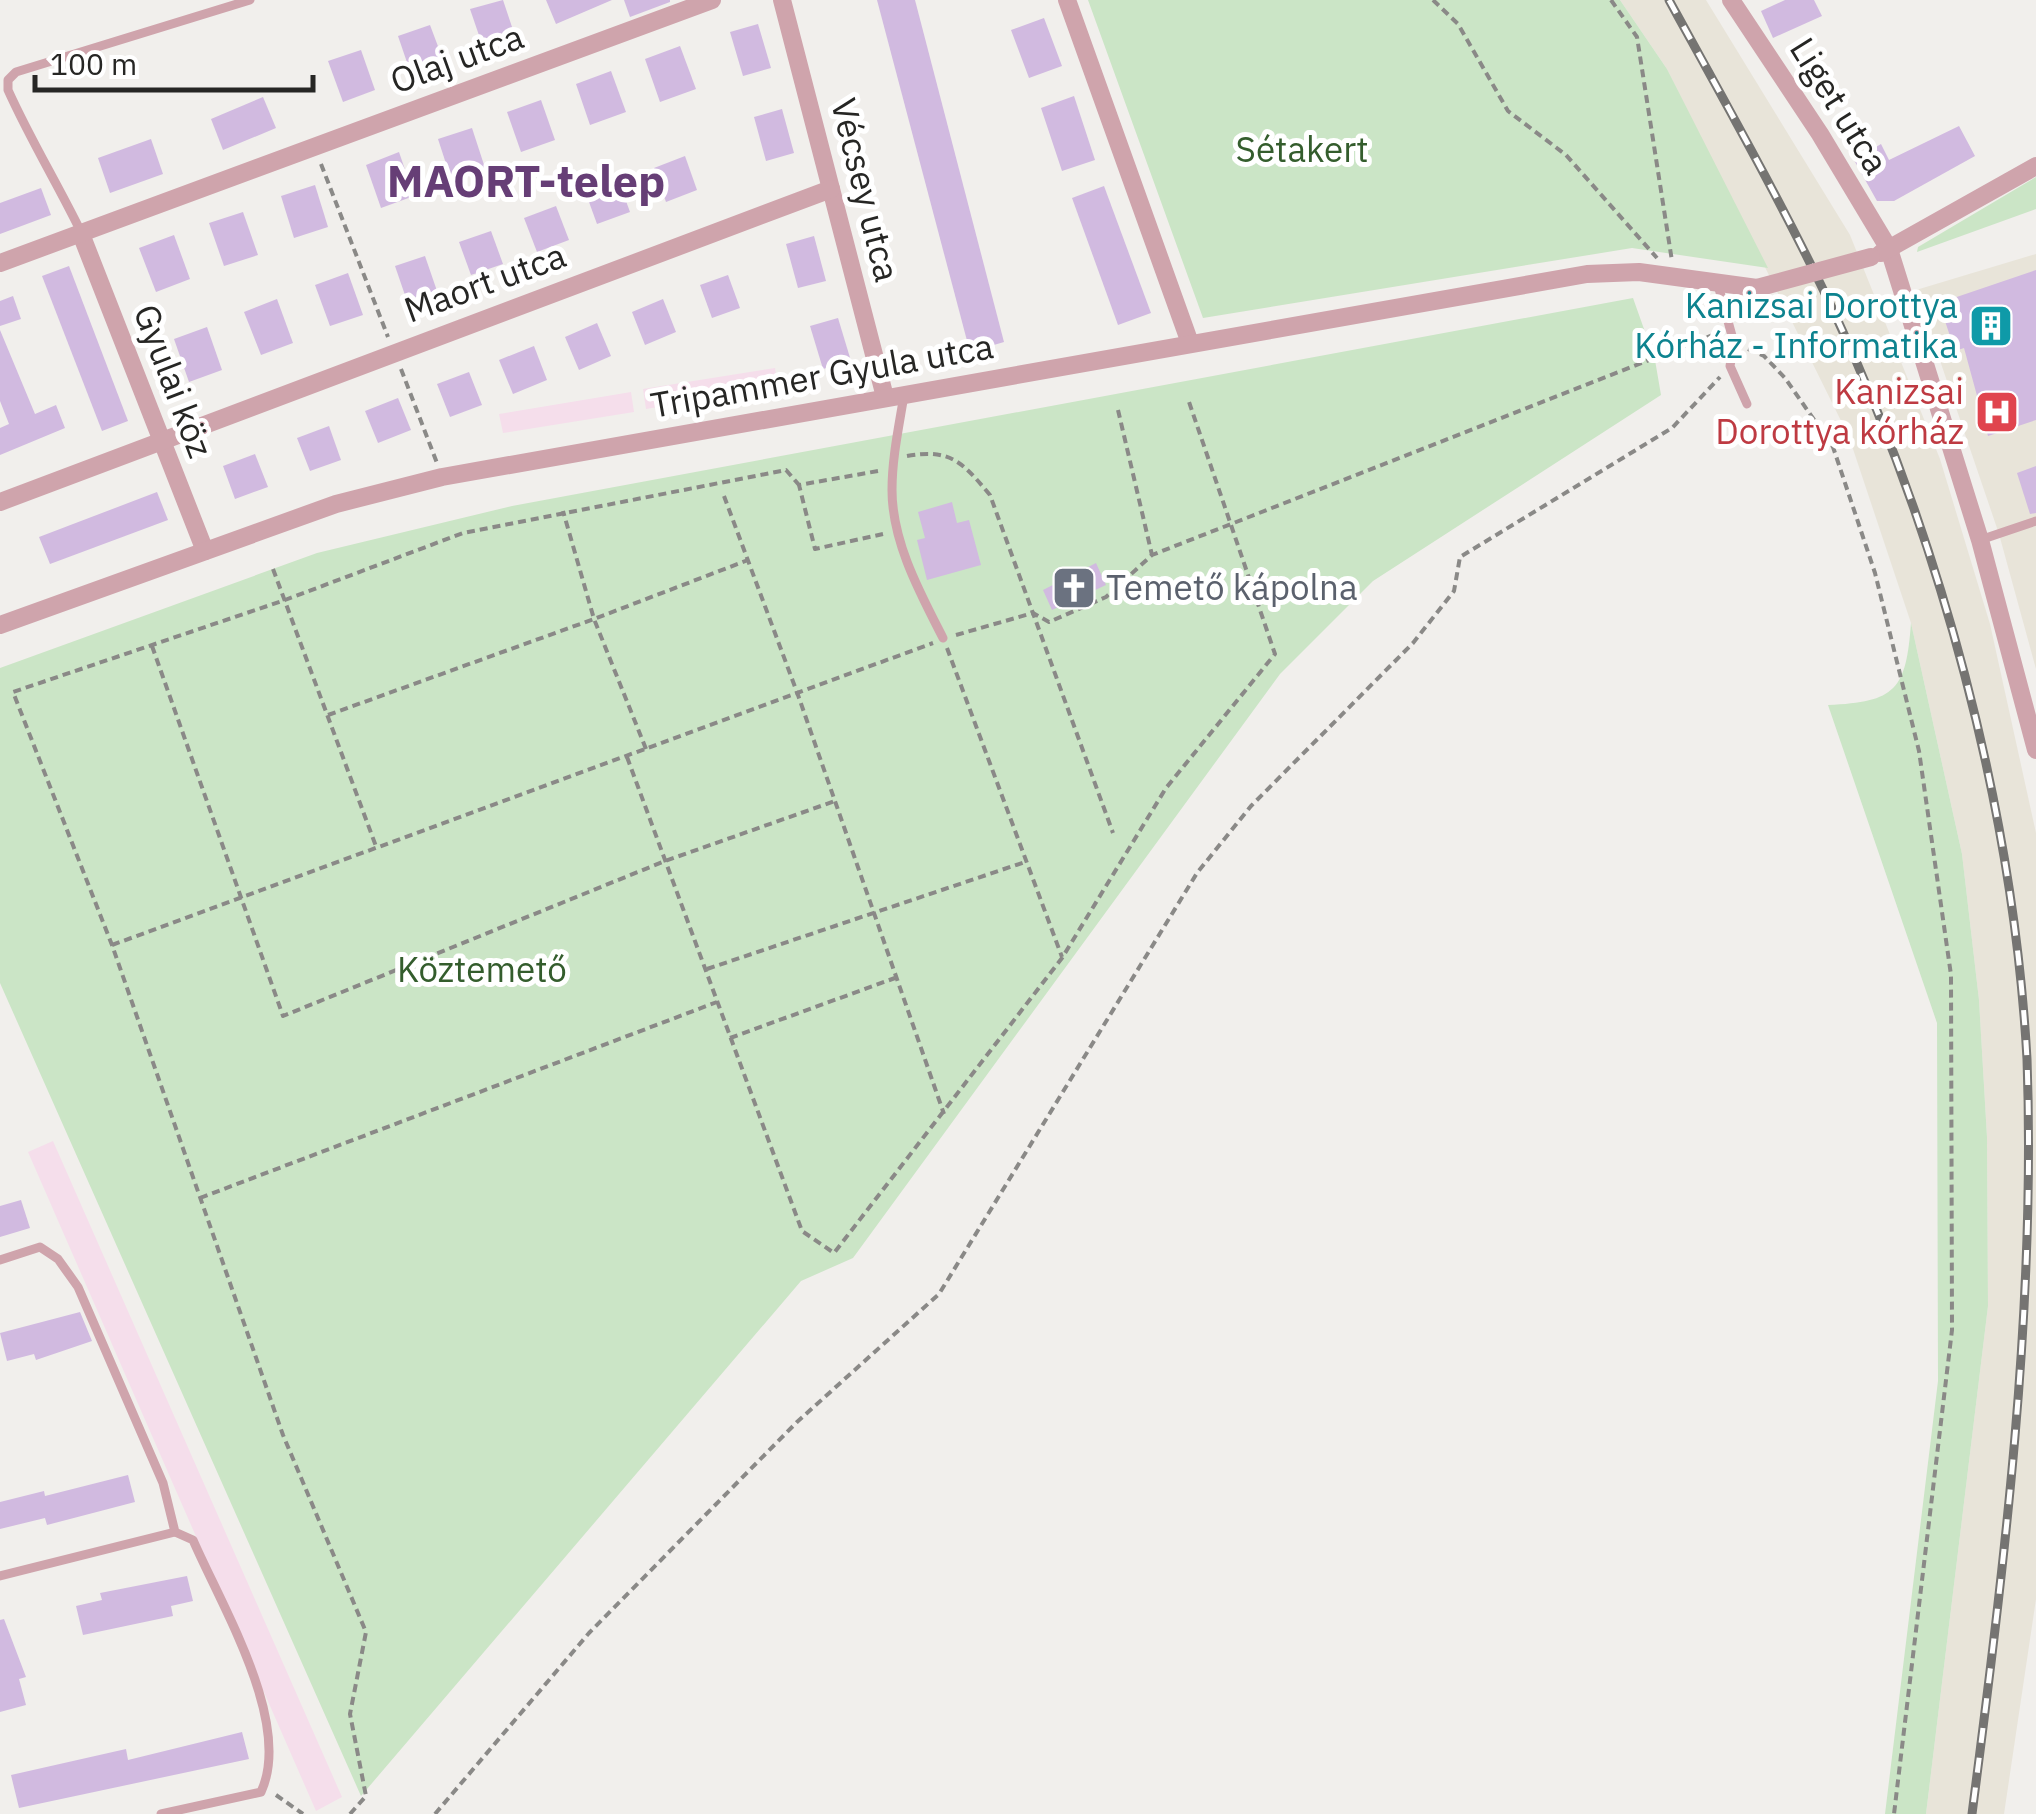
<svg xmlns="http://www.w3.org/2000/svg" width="2036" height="1814" font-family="'IBM Plex Sans',sans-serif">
<rect width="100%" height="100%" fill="#f1efec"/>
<!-- industrial -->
<g fill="#f5deeb">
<path d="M775,368L778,387L646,409L643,389Z"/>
<path d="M631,392L634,412L503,433L499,414Z"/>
<path d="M53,1141L342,1797L316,1811L28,1152Z"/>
</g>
<!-- built -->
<g fill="#e8e4d9">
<path d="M1620,0H1706L1850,235L1940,459L1990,624L2036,833V1599L2004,1814H1926L1988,1306L1987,1137L1979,1000L1962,854L1911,623L1849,437L1667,69Z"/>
<path d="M2036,254V669L1999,534L1916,290Z"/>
</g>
<!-- green -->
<g fill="#cbe5c6">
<path d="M1088,0H1620L1667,69L1768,268L1632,248L1203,318Z"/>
<path d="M2036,177V209L1917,252L1918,247Z"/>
<path d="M1633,298L1655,360L1661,395L1373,581L1280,674L853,1258L801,1281L361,1796L0,983V668L317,553L512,506Z"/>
<path d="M1911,623L1962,854L1979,1000L1987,1137L1988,1306L1926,1814H1885L1938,1381L1937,1023L1828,705C1896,702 1906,690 1911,623Z"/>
</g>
<!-- building -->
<g fill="#d1bae0">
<path d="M503,0L516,39L484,50L470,9Z"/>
<path d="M546,0H612L556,24Z"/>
<path d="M624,0H670V2L630,17Z"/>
<path d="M877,0H915L1004,342L970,352Z"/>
<path d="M1785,0H1814L1822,16L1773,38L1761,11Z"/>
<path d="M1044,18L1062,66L1029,78L1011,30Z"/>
<path d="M758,24L771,68L743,76L730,32Z"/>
<path d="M430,25L445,65L412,77L398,36Z"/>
<path d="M680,46L696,89L660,102L645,59Z"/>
<path d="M361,50L375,90L343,102L328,61Z"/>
<path d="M611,71L626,112L590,125L576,84Z"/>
<path d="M1074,96L1095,160L1062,171L1041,108Z"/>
<path d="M263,97L276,128L223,150L211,119Z"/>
<path d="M541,100L555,140L521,152L507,112Z"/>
<path d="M782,109L794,153L766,161L754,117Z"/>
<path d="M1959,126L1975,156L1894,201H1877L1854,160L1881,144L1889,160Z"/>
<path d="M472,128L486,171L452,182L438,139Z"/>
<path d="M151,139L163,174L110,193L98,158Z"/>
<path d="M399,152L414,196L381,208L366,165Z"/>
<path d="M685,156L697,190L666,202L654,168Z"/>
<path d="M618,179L630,212L597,224L585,191Z"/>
<path d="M315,185L328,227L294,238L281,196Z"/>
<path d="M1104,186L1151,313L1118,325L1072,198Z"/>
<path d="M41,188L51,215L0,234V203Z"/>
<path d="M556,206L569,240L537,252L524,218Z"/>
<path d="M243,212L258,255L224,266L209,223Z"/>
<path d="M491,231L503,264L471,275L459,242Z"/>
<path d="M174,235L190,279L156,292L139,248Z"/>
<path d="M814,236L826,281L798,288L786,244Z"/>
<path d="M425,256L437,291L407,301L395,266Z"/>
<path d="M69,266L128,421L102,431L42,276Z"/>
<path d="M2036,270V420L1988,436L1964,348L1955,351L1939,303Z"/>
<path d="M348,273L363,315L330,326L315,285Z"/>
<path d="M728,275L740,308L712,318L700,285Z"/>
<path d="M13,296L21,319L0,326V301Z"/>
<path d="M277,299L293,343L261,355L244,312Z"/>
<path d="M663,299L676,332L645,345L632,312Z"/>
<path d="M838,318L851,361L823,369L810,326Z"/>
<path d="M597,323L611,356L579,370L565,337Z"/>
<path d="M207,327L222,370L189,382L174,339Z"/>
<path d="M0,330L35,414L56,405L65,428L0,455V428L9,424L0,401Z"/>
<path d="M534,346L547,380L513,394L499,360Z"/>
<path d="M469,372L482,405L450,417L437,384Z"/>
<path d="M398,398L411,430L378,443L365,411Z"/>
<path d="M329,426L341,460L310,471L297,438Z"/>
<path d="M255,454L268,487L235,499L223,466Z"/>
<path d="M2036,466V513L2030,514L2017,473Z"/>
<path d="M157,492L168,520L50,564L39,537Z"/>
<path d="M952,502L957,523L969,520L981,565L927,580L917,540L925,538L918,512Z"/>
<path d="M1096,563L1106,585L1052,610L1043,590Z"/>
<path d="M21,1200L30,1228L0,1237V1206Z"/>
<path d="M80,1312L92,1341L36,1360L34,1354L7,1361L0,1333Z"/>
<path d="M128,1475L135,1502L47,1525L45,1518L0,1529V1502L44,1491L45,1496Z"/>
<path d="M187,1576L193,1601L171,1606L173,1616L83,1635L76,1606L102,1600L100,1593Z"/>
<path d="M4,1619L26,1677L19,1679L26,1705L0,1712V1620Z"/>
<path d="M242,1732L249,1759L19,1808L11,1775L126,1749L128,1760Z"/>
</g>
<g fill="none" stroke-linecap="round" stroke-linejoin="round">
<!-- path -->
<g stroke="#8a8987" stroke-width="4" stroke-dasharray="8 5" stroke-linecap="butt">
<path d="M1433,0L1458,24L1508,111L1566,155L1657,258"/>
<path d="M1611,0L1637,37L1672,261"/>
<path d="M321,164L388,337"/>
<path d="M1748,349L1764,356L1785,378L1833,447L1875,573L1919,751L1951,975L1952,1330L1894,1814"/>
<path d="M401,369L437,463"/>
<path d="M1118,410L1152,555"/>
<path d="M907,456C951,448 963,463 990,495L1113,833"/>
<path d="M878,471L799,485L815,549L883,534"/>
<path d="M724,496L798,695L944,1114"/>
<path d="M273,569L377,849"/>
<path d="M956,635L1033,613L1049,622L1106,597L1152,555L1718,333"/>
<path d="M152,646L283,1016L665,861L835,801"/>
<path d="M947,648L1062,957"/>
<path d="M328,715L594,619L563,511"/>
<path d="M646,749L594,619L748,560"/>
<path d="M627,757L802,1231L834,1253L1062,958L1166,788L1275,654L1188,399"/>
<path d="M112,945L933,643"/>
<path d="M707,969L1025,862"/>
<path d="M730,1038L895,978"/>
<path d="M200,1198L717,1002"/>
<path d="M276,1795L303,1814"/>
<path d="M350,1814L366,1796L350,1714L366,1632L283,1435L112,945L13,692L285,600L463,533L786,470L799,485"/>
<path d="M435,1814L589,1633L797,1422L939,1294L1197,873L1251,806L1413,643L1454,591L1460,557L1672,428L1720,377"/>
</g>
<!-- lane -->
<g stroke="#cfa4ac" stroke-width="9">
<path d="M81,232C57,183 30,139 8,90V80L16,72L250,0"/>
<path d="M1718,285L1734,343L1730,366L1747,404"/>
<path d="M904,395C899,426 892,458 892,490C892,542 920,593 943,638"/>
<path d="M1980,540L2036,521"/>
<path d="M0,1260L40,1247L58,1259L78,1287L163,1483L175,1532L193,1540C222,1607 293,1723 261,1792L161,1814"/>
<path d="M0,1576L175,1532"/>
</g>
<!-- street -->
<g stroke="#cfa4ac" stroke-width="18">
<path d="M782,0L885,397"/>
<path d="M1067,0L1190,343"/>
<path d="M1731,0L1820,134L1889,249L1980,540L2036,750"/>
<path d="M81,234L205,551"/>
<path d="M1881,253L2036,166"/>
<path d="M0,263L712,0"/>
<path d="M0,502L831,189"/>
<path d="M0,625L336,504L442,477L1587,274L1639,272L1757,288"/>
</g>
<defs>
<path id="rail" d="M1669,0C1725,102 1783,205 1833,310C1940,538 2013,807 2027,1059C2036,1311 2004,1565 1972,1814"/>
</defs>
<!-- rail casing -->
<use href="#rail" stroke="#757472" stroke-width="9"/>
<!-- rail -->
<use href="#rail" stroke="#fff" stroke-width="5" stroke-dasharray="15" stroke-linecap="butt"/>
<!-- street-bridge -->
<path stroke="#cfa4ac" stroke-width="18" d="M1757,288L1871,257"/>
</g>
<!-- icons -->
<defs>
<symbol id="building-square" viewBox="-11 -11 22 22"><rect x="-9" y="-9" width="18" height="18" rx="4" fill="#0f9aa8" stroke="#fff"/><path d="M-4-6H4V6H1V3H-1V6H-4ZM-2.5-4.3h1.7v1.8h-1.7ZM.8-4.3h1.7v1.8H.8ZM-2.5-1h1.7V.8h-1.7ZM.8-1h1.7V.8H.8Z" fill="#fff"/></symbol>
<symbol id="hospital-square" viewBox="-11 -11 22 22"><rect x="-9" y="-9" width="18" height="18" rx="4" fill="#e0444e" stroke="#fff"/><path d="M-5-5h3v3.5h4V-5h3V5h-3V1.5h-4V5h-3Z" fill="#fff"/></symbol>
<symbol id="church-square" viewBox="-11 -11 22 22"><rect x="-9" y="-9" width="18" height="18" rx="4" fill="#6b7280" stroke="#fff"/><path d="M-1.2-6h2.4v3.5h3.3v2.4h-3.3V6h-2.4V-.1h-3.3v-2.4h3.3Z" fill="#fff"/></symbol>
</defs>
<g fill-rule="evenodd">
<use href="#building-square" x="1966" y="301" width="50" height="50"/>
<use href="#hospital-square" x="1972" y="387" width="50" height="50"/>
<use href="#church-square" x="1049" y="563" width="50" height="50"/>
</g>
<g text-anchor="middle" stroke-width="10" stroke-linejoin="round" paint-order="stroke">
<!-- street labels -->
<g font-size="35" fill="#262624" stroke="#fff">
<text transform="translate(457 59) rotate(-20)" y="12">Olaj utca</text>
<text transform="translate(1839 106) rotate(58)" y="12">Liget utca</text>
<text transform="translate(865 190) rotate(76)" y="12">Vécsey utca</text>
<text transform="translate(485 283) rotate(-20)" y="12">Maort utca</text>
<text transform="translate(822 376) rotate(-10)" y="12">Tripammer Gyula utca</text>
<text transform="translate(173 381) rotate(69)" y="12">Gyulai köz</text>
</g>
<!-- park labels -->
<g font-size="35" fill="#345d2d" stroke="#fff">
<text x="1302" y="162">Sétakert</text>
<text x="482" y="982">Köztemető</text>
</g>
<!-- culture labels -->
<g font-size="35" fill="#0d838f" stroke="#fff" text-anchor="end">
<text x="1958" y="318">Kanizsai Dorottya<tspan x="1958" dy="40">Kórház - Informatika</tspan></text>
</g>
<!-- health labels -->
<g font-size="35" fill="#be3a42" stroke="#fff" text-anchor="end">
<text x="1964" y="404">Kanizsai<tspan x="1964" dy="40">Dorottya kórház</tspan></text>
</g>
<!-- worship labels -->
<g font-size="35" fill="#5b616d" stroke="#fff" text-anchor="start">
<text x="1106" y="600">Temető kápolna</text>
</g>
<!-- district labels -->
<g font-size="45" font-weight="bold" fill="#663e76" stroke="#fff">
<text x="526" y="197">MAORT-telep</text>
</g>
</g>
<!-- scale -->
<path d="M35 75v15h278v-15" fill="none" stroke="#262624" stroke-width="5"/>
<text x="50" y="75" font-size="30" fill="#262624" stroke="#ffffff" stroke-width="8" paint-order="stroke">100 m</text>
</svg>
